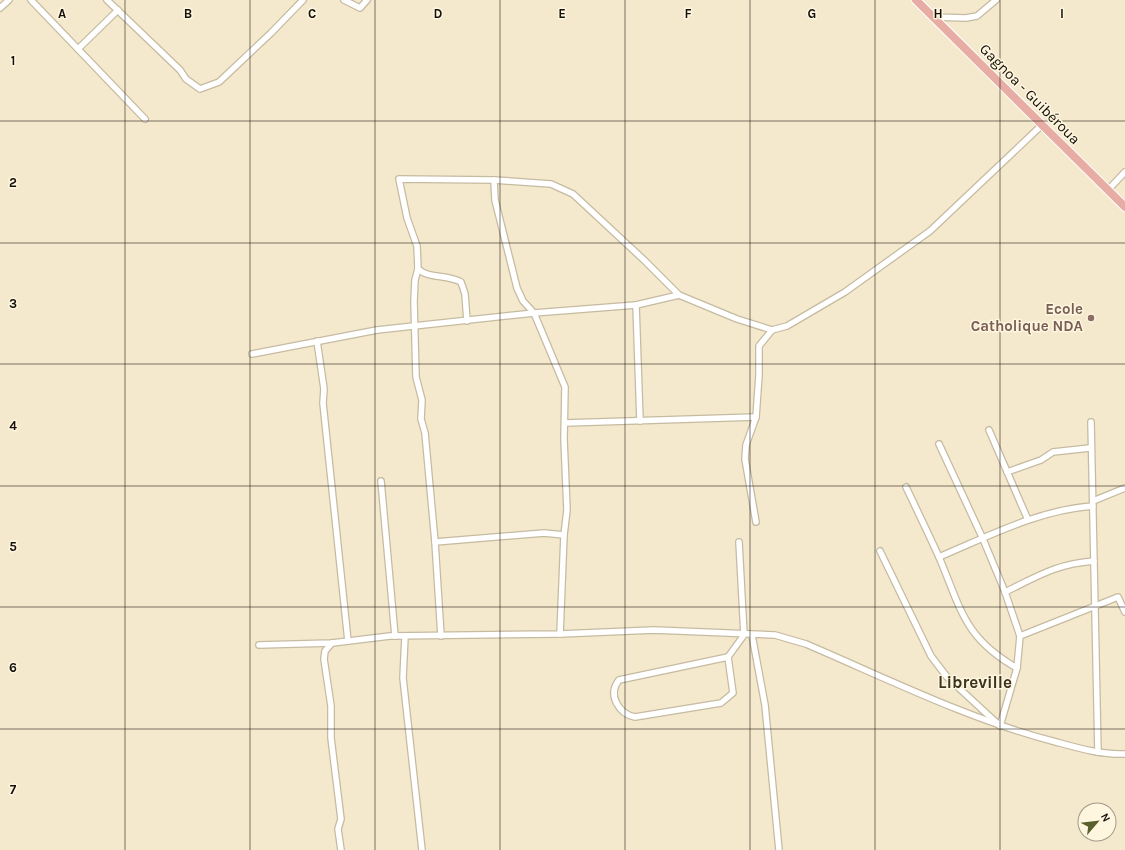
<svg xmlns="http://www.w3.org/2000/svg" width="1125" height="850" font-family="Karla,sans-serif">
<rect width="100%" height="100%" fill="#f4e8cd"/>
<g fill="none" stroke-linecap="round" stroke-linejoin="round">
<defs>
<g id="street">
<path d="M31,0L145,119"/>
<path d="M107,0L180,70L186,79L200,89L219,82L271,33L303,0"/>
<path d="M344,0L360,8L367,0"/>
<path d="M0,8L9,0"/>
<path d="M933,17L966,18L977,16L996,0"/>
<path d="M78,49L118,10"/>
<path d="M494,180L495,200L517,288L523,301L534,313L565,387L564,439L567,510L564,535L560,634"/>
<path d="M1108,190L1125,172"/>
<path d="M418,269C429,279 446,274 461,282L465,294L467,321"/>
<path d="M636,305L640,421"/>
<path d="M317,341L324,389L323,403L348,641"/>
<path d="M252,354L377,330L534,313L636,305L679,295L737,319L772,330L787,326L845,292L930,231L1042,125"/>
<path d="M1091,422L1098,752"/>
<path d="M565,423L756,417"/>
<path d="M989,430L1028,520"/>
<path d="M1007,472L1041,460L1053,452L1090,448"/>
<path d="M381,481L395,636"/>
<path d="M906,487C917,510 928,533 939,557C961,609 964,638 1017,668"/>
<path d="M1093,501L1125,488"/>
<path d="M756,522L745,459L746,445L756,417L759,375V346L772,330"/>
<path d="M435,542L544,533L564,535"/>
<path d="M880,551L931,656L947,677L1000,726L1017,668L1020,636L1005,592L983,539L939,444"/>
<path d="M939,557C989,536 1038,510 1093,506"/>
<path d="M1005,592C1038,576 1056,564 1094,561"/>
<path d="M752,635L765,705L779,850"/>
<path d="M405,636L403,678L422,850"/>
<path d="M441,636L435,542L425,433L421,419L422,400L416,377L414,301L415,280L418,269L417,246L407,218L399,179L494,180L551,184L573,194L644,260L679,295"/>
<path d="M1020,636L1118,597L1125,612"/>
<path d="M332,643L325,651L324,659L331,706V738L341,819L338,829L341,850"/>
<path d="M259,645L332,643L390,636L560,634L654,630L775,635L806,644C888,679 970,720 1056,742C1078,748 1102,755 1125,754"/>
<path d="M728,657L733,693L721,703L635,717C619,714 607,695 619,680L728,657L744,635L739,542"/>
</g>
<path id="primary" d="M916,0L1125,207"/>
</defs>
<!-- street casing -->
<use href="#street" stroke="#c6bba1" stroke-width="8"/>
<!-- primary casing -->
<use href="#primary" stroke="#fff" stroke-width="10"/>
<!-- street -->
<use href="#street" stroke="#fff" stroke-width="5.5"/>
<!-- primary -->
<use href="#primary" stroke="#e7aca3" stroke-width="8"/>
</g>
<!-- grid -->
<path fill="none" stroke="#151108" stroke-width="1" stroke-opacity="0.55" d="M125,0V850M250,0V850M375,0V850M500,0V850M625,0V850M750,0V850M875,0V850M1000,0V850M0,121H1125M0,243H1125M0,364H1125M0,486H1125M0,607H1125M0,729H1125"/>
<!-- markers -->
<circle fill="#8d6e63" stroke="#fff6e0" stroke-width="1.5" cx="1091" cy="318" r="4"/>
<g text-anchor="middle" stroke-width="3" stroke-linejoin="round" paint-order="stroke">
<!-- street labels -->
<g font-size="15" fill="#151108" stroke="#fff6e0">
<text transform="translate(1030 94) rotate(45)" y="5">Gagnoa - Guibéroua</text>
</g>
<!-- education labels -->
<g font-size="15" font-weight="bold" fill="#785e54" stroke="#fff6e0" text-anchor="end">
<text x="1083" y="314">Ecole<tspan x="1083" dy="17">Catholique NDA</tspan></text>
</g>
<!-- quarter labels -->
<g font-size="17" font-weight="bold" fill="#3d341e" stroke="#fff6e0">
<text x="975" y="688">Libreville</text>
</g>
</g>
<g font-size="13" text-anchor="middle" font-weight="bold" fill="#151108" stroke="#fff6e0" stroke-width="3" stroke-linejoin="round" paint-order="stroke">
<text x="62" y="18">A</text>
<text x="188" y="18">B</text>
<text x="312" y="18">C</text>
<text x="438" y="18">D</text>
<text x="562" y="18">E</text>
<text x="688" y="18">F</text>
<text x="812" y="18">G</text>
<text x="938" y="18">H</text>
<text x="1062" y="18">I</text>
<text x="13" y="65">1</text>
<text x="13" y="187">2</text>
<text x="13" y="308">3</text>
<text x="13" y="430">4</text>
<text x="13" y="551">5</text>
<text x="13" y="672">6</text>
<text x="13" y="794">7</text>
</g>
<!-- north arrow -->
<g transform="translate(1097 822) rotate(62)"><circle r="19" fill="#fff6e0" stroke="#a19a8a"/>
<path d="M0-3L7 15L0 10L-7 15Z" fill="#595f2d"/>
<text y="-6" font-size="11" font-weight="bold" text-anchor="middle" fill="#151108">N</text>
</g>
</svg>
